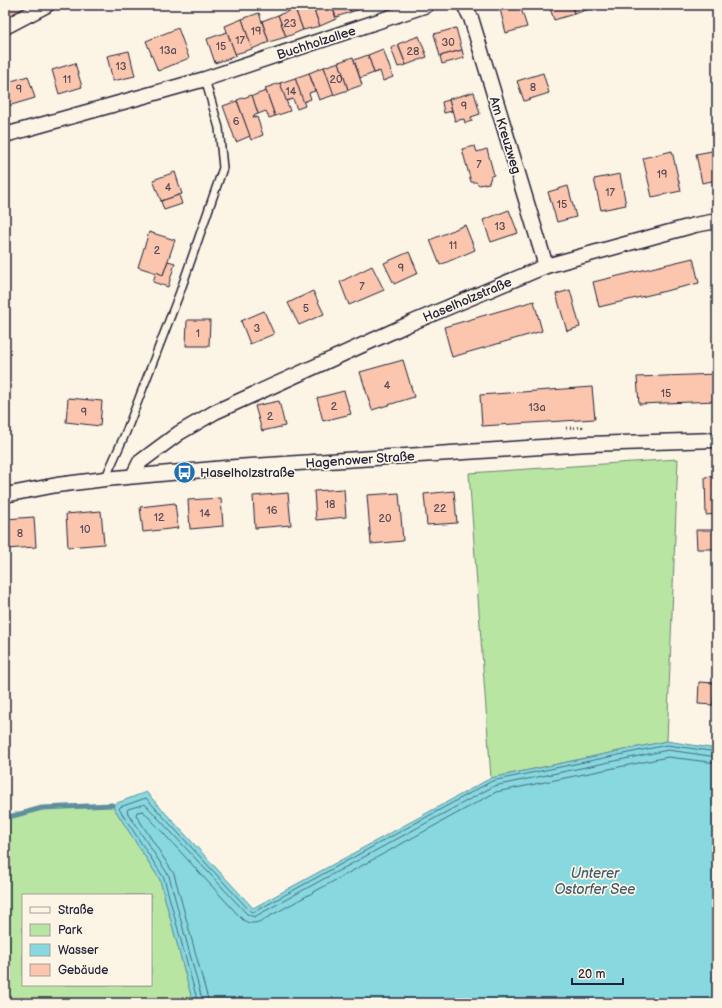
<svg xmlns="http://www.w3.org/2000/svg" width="722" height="1008" font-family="'Balsamiq Sans',sans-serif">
<rect width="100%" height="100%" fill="#fcf5e5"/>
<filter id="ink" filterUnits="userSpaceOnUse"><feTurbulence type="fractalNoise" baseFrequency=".025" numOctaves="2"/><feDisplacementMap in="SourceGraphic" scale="8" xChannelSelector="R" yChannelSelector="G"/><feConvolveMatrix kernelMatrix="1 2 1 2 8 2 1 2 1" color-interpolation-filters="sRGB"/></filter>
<g filter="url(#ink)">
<!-- green -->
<g fill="#b9e5a3" stroke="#6e846f" fill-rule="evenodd">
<path d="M678,459L667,741L491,778L469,473Z"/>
<path d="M112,805L160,880L192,999L195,1003H5V818L42,808ZM23,895H151V985H23Z"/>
</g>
<!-- water -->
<path fill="#87d8df" stroke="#5f8f9d" d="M667,741L717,749V1003H195L192,999L160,880L112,805L146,792L253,908L491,778Z"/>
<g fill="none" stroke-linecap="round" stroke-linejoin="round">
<!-- shore -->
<g stroke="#4a6b7d" stroke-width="1">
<path d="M198,1003L164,878L119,809L120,807L146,798L250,911L254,912L492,781L667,745L717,752"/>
<path d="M203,1003L169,876L127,812L128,809L145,804L247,914L254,917L494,786L668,750L717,757"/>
<path d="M209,1003L174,874L136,815L137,812L143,811L242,919C248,924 254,924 261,921L496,792L668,757L717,763"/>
</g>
<!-- stream -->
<path stroke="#5f8f9d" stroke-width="5" d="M5,818L42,808L112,805"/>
</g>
<!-- building -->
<g fill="#fcc6ae" stroke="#22223b">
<path d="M5,5H32L5,21Z"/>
<path d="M306,5H312L320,26L303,30L295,9Z"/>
<path d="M312,5H332L336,19L320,26Z"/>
<path d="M332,5H348L351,12L336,17Z"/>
<path d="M348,5H365L366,7L351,12Z"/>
<path d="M514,5H520L527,27L506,33L500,9Z"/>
<path d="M549,5H572L574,14L554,20Z"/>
<path d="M572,5H595V7L574,14Z"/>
<path d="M295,9L303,30L286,37L278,15Z"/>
<path d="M259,13L269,42L252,49L242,19Z"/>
<path d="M278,15L286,37L269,42L262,21Z"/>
<path d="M242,19L252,49L235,54L225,26Z"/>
<path d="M178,28L189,58L158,71L146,41Z"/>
<path d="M456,28L462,50L440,56L434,34Z"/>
<path d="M227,32L236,56L215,63L207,39Z"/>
<path d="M419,36L427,57L406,65L398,44Z"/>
<path d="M398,45L406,65L398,67L391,48Z"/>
<path d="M383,49L393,77L383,81L380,71L374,73L368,55Z"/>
<path d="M462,50L464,58L442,64L440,56Z"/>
<path d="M129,51L135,76L113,81L107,56Z"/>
<path d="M368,55L374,73L360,78L354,60Z"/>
<path d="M353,57L362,85L348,90L339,62Z"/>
<path d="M339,62L348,90L333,95L324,67Z"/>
<path d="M75,63L82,87L59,94L52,70Z"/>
<path d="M324,67L334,95L319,100L309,73Z"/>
<path d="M309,73L315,91L309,93L311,99L303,102L295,78Z"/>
<path d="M543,73L549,93L524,101L517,81Z"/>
<path d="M28,76L35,98L8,106L5,96V83Z"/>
<path d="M295,78L305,106L297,109L293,99L286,101L280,83Z"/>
<path d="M280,83L290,111L275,116L265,88Z"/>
<path d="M266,91L275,116L269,118L266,111L258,114L252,96Z"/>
<path d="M474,92L480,114L471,117L472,121L465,123L464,119L455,121L449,99Z"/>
<path d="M252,95L258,114L253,116L254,118L257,117L263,135L251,140L237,100Z"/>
<path d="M449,100L452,111L444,113L442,102Z"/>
<path d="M237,101L250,136L236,142L223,106Z"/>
<path d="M475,146L477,152L487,149L494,175L491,176L489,183L479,185L476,182H471L462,149Z"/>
<path d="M717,150V180L702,183L696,154Z"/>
<path d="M672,151L681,191L652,197L643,158Z"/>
<path d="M175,172L182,194L161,201L153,180Z"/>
<path d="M620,174L626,205L601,210L594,179Z"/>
<path d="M568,186L576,217L557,222L548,192Z"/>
<path d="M179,195L182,204L164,210L161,201Z"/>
<path d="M509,210L518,233L491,242L483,220Z"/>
<path d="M465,225L475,250L440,265L430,240Z"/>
<path d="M149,232L175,240L163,275L138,267Z"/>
<path d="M409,252L418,273L394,284L384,263Z"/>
<path d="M693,258L699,283L599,307L593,282Z"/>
<path d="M168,261L175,263L168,287L153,282L156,272L163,275Z"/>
<path d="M372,266L384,290L349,305L340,282Z"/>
<path d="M570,290L580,327L567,331L556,294Z"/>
<path d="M313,291L324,314L299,325L288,303Z"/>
<path d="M534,301L542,331L452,357L444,327Z"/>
<path d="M264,311L274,334L250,344L241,321Z"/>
<path d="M187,320H210L209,346H186Z"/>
<path d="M403,360L414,397L372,410L360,372Z"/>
<path d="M717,374V401L639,404L637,377Z"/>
<path d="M592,387L595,419L482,426L480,395Z"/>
<path d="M344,391L351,414L323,421L317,398Z"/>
<path d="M68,398L102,401L100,426L66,422Z"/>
<path d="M279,401L285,426L262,431L255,406Z"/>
<path d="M717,476V514L706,515L705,477Z"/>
<path d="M344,489L346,517L316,520L314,491Z"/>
<path d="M454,491L457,523L427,525L424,494Z"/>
<path d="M288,493L291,525L255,528L253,496Z"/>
<path d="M399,493L403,541L371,544L367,495Z"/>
<path d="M221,498L223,526L190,529L188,500Z"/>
<path d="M175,503L178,528L143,532L140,507Z"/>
<path d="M101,511L104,544L68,547L66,514Z"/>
<path d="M34,517L36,547L5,549V519Z"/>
<path d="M696,530H717V549H697Z"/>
<path d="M699,682L715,683L713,705L698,704Z"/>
</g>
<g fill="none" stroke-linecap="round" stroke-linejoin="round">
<defs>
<path id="service" d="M105,479L126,432L180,292L223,168L219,128L205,79"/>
<g id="minor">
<path d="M464,5L471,18L546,266"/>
<path d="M5,27L47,5"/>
<path d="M5,135L205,79L427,5"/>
<path d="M133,476L140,462L179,433L215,412L411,323L546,266L695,225L717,221"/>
<path d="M5,495L57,485L105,479L236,467L588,444L717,440"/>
</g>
</defs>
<!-- service casing -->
<use href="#service" stroke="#22223b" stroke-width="10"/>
<!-- minor casing -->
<use href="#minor" stroke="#22223b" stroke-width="17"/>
<!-- path -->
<path stroke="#22223b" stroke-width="2.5" stroke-dasharray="1 3" stroke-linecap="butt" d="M566,428L582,427L583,430"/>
<!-- service -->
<use href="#service" stroke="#fcf5e5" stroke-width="7"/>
<!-- minor -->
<use href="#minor" stroke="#fcf5e5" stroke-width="14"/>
</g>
</g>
<!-- icons -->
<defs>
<symbol id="bus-disc" viewBox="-11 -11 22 22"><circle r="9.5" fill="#1f6fb2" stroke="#fcf5e5"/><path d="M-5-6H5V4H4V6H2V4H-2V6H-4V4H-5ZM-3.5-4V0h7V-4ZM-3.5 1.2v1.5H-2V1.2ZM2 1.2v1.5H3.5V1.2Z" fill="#fff"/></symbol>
</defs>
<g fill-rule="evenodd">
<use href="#bus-disc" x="172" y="460" width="25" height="25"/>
</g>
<g text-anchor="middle" stroke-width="3.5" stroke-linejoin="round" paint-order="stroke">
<!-- number labels -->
<g font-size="11" fill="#584b58">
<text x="290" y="27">23</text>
<text x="256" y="35">19</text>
<text x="240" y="44">17</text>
<text x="448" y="46">30</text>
<text x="221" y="50">15</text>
<text x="168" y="54">13a</text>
<text x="413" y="55">28</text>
<text x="121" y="70">13</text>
<text x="67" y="83">11</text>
<text x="336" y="83">20</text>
<text x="533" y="91">8</text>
<text x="19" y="93">9</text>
<text x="291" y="95">14</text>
<text x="464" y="110">9</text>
<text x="236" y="125">6</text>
<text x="479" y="168">7</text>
<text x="662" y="178">19</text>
<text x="168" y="191">4</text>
<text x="610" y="196">17</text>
<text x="562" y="208">15</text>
<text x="500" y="230">13</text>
<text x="453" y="249">11</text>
<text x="157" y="254">2</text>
<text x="401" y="272">9</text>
<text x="362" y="290">7</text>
<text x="306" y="312">5</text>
<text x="257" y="332">3</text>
<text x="198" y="337">1</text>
<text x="387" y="389">4</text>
<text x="666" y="397">15</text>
<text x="334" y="410">2</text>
<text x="537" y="411">13a</text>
<text x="84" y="416">9</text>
<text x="270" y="420">2</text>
<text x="330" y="508">18</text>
<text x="440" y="512">22</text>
<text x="272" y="514">16</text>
<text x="205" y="517">14</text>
<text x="159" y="521">12</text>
<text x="385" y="522">20</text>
<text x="85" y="533">10</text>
<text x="20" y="537">8</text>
</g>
<!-- street labels -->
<g font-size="13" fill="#22223b" stroke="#fcf5e5">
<text transform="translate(316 42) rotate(-18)" y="5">Buchholzallee</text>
<text transform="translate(506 135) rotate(73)" y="5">Am Kreuzweg</text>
<text transform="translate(467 299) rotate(-23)" y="5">Haselholzstraße</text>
<text transform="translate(360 459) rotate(-4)" y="5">Hagenower Straße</text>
</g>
<!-- poi labels -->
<g font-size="13" fill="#22223b" stroke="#fcf5e5" text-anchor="start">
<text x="200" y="477">Haselholzstraße</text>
</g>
<!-- water labels -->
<g font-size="14" font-style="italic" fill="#40596c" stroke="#fcf5e5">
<text x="595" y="878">Unterer<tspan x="595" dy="16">Ostorfer See</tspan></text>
</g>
</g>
<!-- margin -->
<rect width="722" height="1008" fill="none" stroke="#fcf5e5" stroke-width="20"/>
<rect x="10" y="10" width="702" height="988" fill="none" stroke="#22223b" stroke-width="1.5" filter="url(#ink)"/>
<!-- legend -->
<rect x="22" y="894" width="130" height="92" fill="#fcf5e5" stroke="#a5a1a1"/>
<rect x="30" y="907" width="20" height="6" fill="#fcf5e5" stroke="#a5a1a1"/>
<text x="58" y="914" font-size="12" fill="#22223b">Straße</text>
<rect x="30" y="924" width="20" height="12" fill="#b9e5a3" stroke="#a5a1a1"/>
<text x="58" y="934" font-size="12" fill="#22223b">Park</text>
<rect x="30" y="944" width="20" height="12" fill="#87d8df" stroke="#a5a1a1"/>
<text x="58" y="954" font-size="12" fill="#22223b">Wasser</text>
<rect x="30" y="964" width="20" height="12" fill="#fcc6ae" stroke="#a5a1a1"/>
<text x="58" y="974" font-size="12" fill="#22223b">Gebäude</text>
<!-- scale -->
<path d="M572 978v6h51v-6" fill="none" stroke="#22223b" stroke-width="2"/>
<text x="578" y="978" font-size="12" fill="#22223b" stroke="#fcf5e5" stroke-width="3" paint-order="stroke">20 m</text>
</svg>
